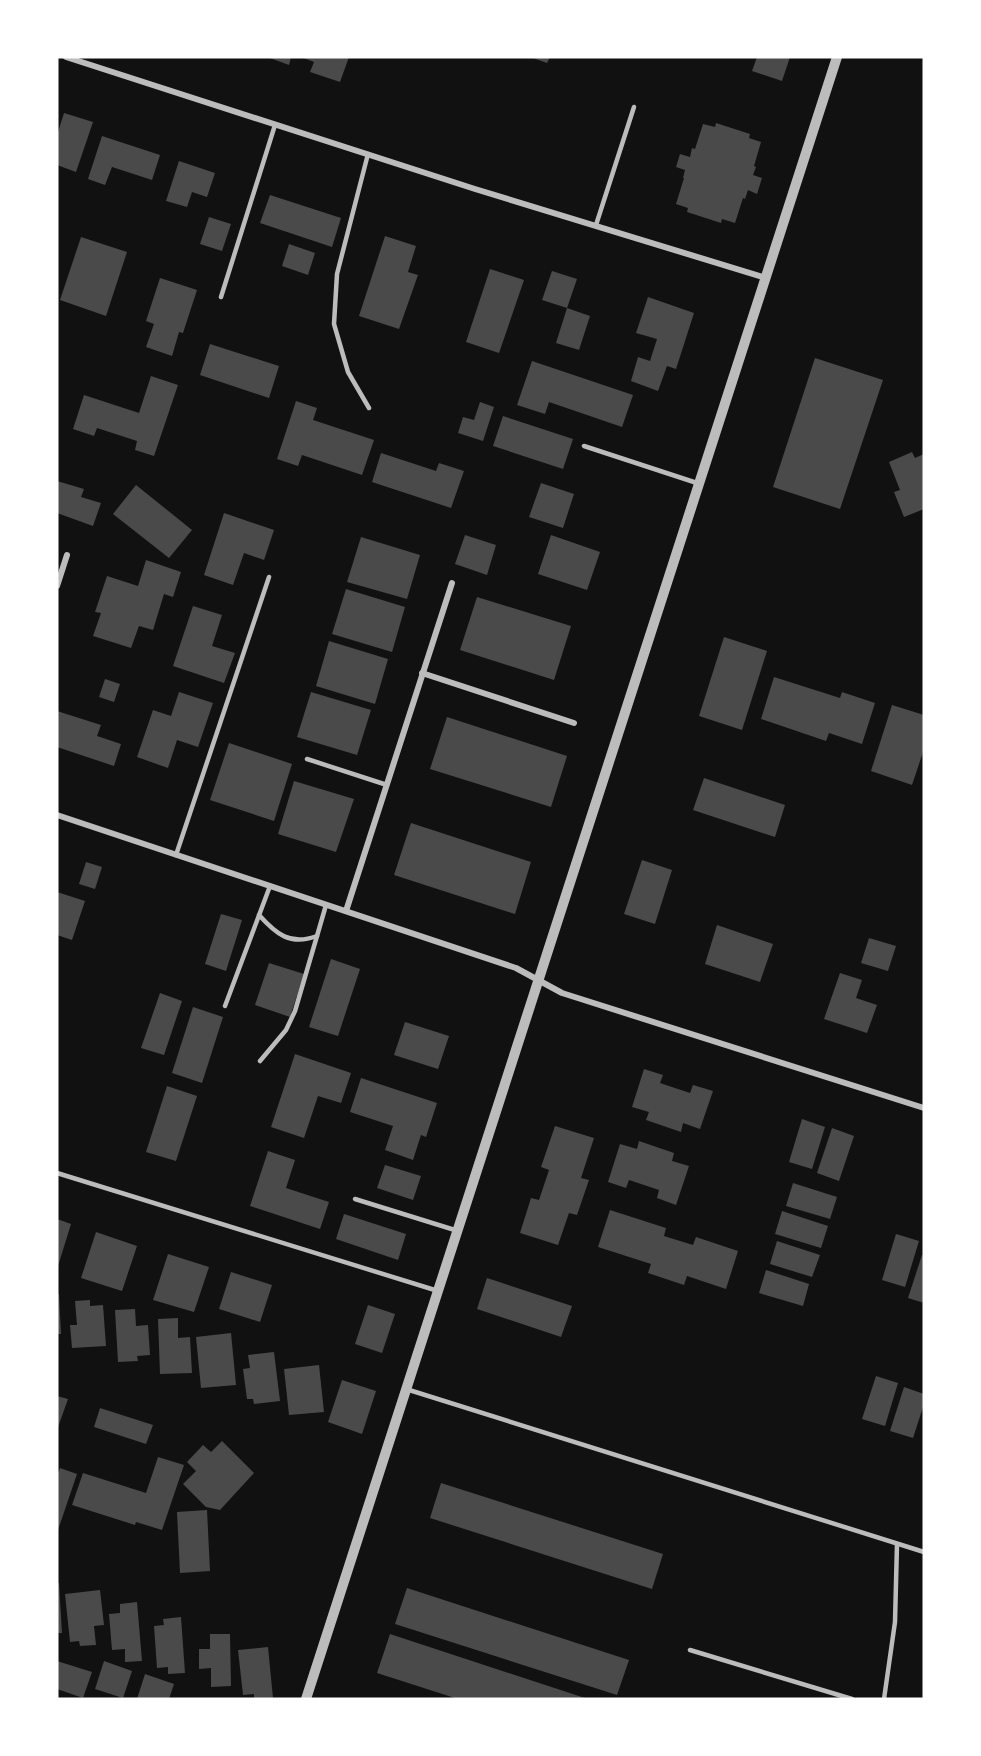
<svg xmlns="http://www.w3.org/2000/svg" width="981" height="1756" font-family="Arial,sans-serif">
<rect width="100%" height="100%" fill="#111"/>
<!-- building -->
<g fill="#4a4a4a">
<path d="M267,57H291L289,65Z"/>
<path d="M301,57H349L340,82L310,72L314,62Z"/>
<path d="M530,57H550L547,63Z"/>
<path d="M757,57H790L782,81L752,71Z"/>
<path d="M64,113L93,122L76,172L57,165V135Z"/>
<path d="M716,123L750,134L749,138L761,142L754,166L756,167L753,175L762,178L757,194L748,190L745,199L743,198L735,223L722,219L721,223L687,212L688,208L676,204L684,178H683L685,170L676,167L680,154L690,157L692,148L695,149L703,124L715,127Z"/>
<path d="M102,136L160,155L152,180L112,167L105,185L88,179Z"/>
<path d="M179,161L215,173L207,197L192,192L187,207L166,201Z"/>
<path d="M270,195L341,218L332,247L260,223Z"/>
<path d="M209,217L231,224L222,251L200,244Z"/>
<path d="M385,236L416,246L408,272L418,275L399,329L359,316Z"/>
<path d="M81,237L127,252L106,316L60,300Z"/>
<path d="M289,244L315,253L308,275L282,266Z"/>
<path d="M490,269L524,280L499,353L466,342Z"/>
<path d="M552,271L577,279L567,308L542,300Z"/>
<path d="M160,278L197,290L183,333L179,332L172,356L146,347L154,324L146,321Z"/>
<path d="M648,297L694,313L676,369L667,366L658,391L631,381L638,357L650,361L657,339L636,333Z"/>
<path d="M567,308L590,316L579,350L556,343Z"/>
<path d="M210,344L279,366L269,398L200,375Z"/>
<path d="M815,358L883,380L840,509L773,487Z"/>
<path d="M532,361L633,395L622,427L549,402L545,414L517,405Z"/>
<path d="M151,376L178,385L154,456L135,450L137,441L97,428L94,436L73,429L84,395L139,413Z"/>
<path d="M296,401L317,408L313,420L374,440L362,475L302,455L298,466L277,459Z"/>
<path d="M480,402L494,407L483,441L458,433L463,417L474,420Z"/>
<path d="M503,416L573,439L563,469L493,446Z"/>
<path d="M912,452L915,458L924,454V509L904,517L894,492L900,490L889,462Z"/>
<path d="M381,453L436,471L439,463L464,471L451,508L372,482Z"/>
<path d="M57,481L84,489L81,497L101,503L93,526L57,513Z"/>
<path d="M541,483L574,494L563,528L529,517Z"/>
<path d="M136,485L192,530L169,558L113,514Z"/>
<path d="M224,513L274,530L264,560L244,553L233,585L204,575Z"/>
<path d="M465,535L496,545L487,575L455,564Z"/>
<path d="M551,535L600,552L587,590L538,574Z"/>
<path d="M361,537L420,555L407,599L347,582Z"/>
<path d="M146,560L181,572L173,597L164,594L153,630L139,626L131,648L93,636L101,613L95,612L107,576L138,586Z"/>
<path d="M346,589L405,607L392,652L332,634Z"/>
<path d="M477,597L571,626L554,680L460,650Z"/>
<path d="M193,606L222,615L212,646L235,653L224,683L173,666Z"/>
<path d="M724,637L767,651L742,730L699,716Z"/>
<path d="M329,641L388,659L375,704L316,686Z"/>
<path d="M774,677L840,698L842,692L875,703L862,744L829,733L826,741L761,719Z"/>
<path d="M105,679L120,684L114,702L99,697Z"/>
<path d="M179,692L213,703L198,747L177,740L168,768L137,757L153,710L171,716Z"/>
<path d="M311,692L371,710L357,755L297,737Z"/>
<path d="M892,705L924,715V749L912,785L871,771Z"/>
<path d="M57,711L101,725L97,736L121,744L114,766L57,747Z"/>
<path d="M447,717L567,756L551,807L430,769Z"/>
<path d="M229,743L292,764L274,821L210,800Z"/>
<path d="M704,778L785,805L775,837L693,810Z"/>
<path d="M294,781L354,799L336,852L278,834Z"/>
<path d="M411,823L531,862L515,914L394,875Z"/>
<path d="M642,860L672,870L655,924L624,914Z"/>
<path d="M86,862L102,867L95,889L79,884Z"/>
<path d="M57,892L85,901L72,940L57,935Z"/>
<path d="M221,914L242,920L226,971L205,964Z"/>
<path d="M717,925L773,944L760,982L705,964Z"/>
<path d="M869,938L896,946L888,971L861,963Z"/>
<path d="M331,959L360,969L338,1036L309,1027Z"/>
<path d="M269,963L304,974L290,1017L255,1005Z"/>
<path d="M840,973L862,980L856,998L877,1005L867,1033L824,1019Z"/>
<path d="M160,993L182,1001L164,1055L141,1048Z"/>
<path d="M193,1007L223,1017L202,1083L172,1073Z"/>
<path d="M405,1022L449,1036L438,1069L394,1055Z"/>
<path d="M295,1054L351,1073L341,1103L318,1096L304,1138L271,1127Z"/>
<path d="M644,1069L663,1075L660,1083L690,1093L693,1085L713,1091L700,1129L683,1123L681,1132L646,1120L649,1112L632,1107Z"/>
<path d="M361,1078L437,1103L426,1137L421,1135L413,1160L385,1150L393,1126L350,1112Z"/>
<path d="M167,1086L197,1096L176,1161L146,1152Z"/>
<path d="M802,1119L825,1127L812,1169L789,1162Z"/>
<path d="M555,1126L594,1138L581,1178L589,1180L577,1215L569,1213L558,1245L520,1233L531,1198L539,1200L549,1170L541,1167Z"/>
<path d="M832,1128L854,1136L839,1181L817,1173Z"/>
<path d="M639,1141L674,1153L672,1161L689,1166L676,1205L657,1198L659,1190L629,1180L626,1188L608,1182L620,1144L637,1149Z"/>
<path d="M268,1151L295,1160L286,1188L329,1202L320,1229L250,1206Z"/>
<path d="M385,1165L421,1176L413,1200L377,1188Z"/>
<path d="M793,1183L837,1197L830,1219L786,1206Z"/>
<path d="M610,1210L666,1228L664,1236L693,1245L696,1237L738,1251L726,1289L687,1276L684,1285L648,1273L651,1264L598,1247Z"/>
<path d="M782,1211L828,1226L821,1248L775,1234Z"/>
<path d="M344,1214L406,1234L398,1260L336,1239Z"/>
<path d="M57,1219L71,1224L58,1266H57Z"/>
<path d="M96,1232L137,1246L122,1291L81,1278Z"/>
<path d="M896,1234L919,1241L905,1287L882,1280Z"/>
<path d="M777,1241L820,1255L812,1277L770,1264Z"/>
<path d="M168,1254L209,1267L194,1312L153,1300Z"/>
<path d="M922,1255H924V1303L908,1298Z"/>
<path d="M766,1270L809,1284L803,1306L759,1293Z"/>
<path d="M231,1272L272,1285L260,1322L219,1309Z"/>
<path d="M487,1278L572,1306L561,1337L477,1309Z"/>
<path d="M57,1294H59L61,1334H57Z"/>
<path d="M90,1300V1306L103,1305L106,1346L72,1348L70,1325H77L75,1301Z"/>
<path d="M368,1305L395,1314L382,1353L355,1344Z"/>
<path d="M135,1309L136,1326L148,1325L150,1355L137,1356L138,1361L118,1362L115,1310Z"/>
<path d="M178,1318V1338L190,1337L192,1373L160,1374L158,1319Z"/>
<path d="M231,1333L236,1385L201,1388L196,1337Z"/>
<path d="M274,1352L280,1401L254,1404L253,1399H247L243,1369L250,1368L248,1355Z"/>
<path d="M319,1365L324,1412L289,1415L284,1369Z"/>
<path d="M876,1376L898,1383L885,1426L862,1419Z"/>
<path d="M342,1380L376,1391L362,1434L328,1422Z"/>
<path d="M904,1387L924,1394V1404L913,1438L890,1431Z"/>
<path d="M57,1396L68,1399L57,1430Z"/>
<path d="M100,1408L153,1425L146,1444L94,1427Z"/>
<path d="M222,1441L254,1473L220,1510L206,1507L183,1484L196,1471L187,1462L203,1445L211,1452Z"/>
<path d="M158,1457L184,1465L162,1530L136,1522L135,1525L72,1505L83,1473L146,1493Z"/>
<path d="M60,1468L77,1474L57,1533V1476Z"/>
<path d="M441,1483L663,1554L652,1589L430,1518Z"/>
<path d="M207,1510L210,1571L180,1573L177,1512Z"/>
<path d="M57,1583H59L62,1633H57Z"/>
<path d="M407,1588L629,1660L617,1695L395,1624Z"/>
<path d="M100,1590L104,1625L94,1626L96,1645L80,1646L79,1641L70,1642L65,1594Z"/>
<path d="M137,1602L142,1661L125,1662V1649L112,1650L109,1614L120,1613V1604Z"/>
<path d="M181,1617L185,1673L168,1674V1667L157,1668L154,1626L164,1625L163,1619Z"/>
<path d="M210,1634H230L231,1686L211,1687V1668L199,1669V1649H210Z"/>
<path d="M390,1634L588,1699H458L377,1673Z"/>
<path d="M268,1647L273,1698L254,1699V1694L243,1695L238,1650Z"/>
<path d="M57,1661L92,1672L83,1698L57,1689Z"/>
<path d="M104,1661L132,1671L123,1698L95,1689Z"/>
<path d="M145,1674L174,1684L169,1699H137Z"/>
</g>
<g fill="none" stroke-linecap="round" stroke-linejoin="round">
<!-- service -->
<g stroke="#bcbcbc" stroke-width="4.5">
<path d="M368,154L337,274L334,324L348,372L369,408"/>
<path d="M596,225L634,107"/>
<path d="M221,297L275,125"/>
<path d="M584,446L700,484"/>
<path d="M307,759L387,785"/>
<path d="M176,855L269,577"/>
<path d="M259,915C276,934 290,946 317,936L326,905"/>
<path d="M225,1006L270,886"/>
<path d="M260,1061L286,1030L295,1011L317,936"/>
<path d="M57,1173L438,1291"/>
<path d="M355,1199L458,1231"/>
<path d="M406,1389L924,1552"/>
<path d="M690,1650L852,1699"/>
<path d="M884,1699L895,1622L897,1544"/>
</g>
<!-- minor -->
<g stroke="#bcbcbc" stroke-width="6">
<path d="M66,57L475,189L766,278"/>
<path d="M57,586L67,555"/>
<path d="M422,673L574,723"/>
<path d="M57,815L516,968L562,993L924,1108"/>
<path d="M346,911L452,583"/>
</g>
<!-- tertiary -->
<path stroke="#bcbcbc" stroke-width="10" d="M306,1699L837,57"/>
</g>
<!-- border -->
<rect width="981" height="1756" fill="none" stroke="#ffffff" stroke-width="117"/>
</svg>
